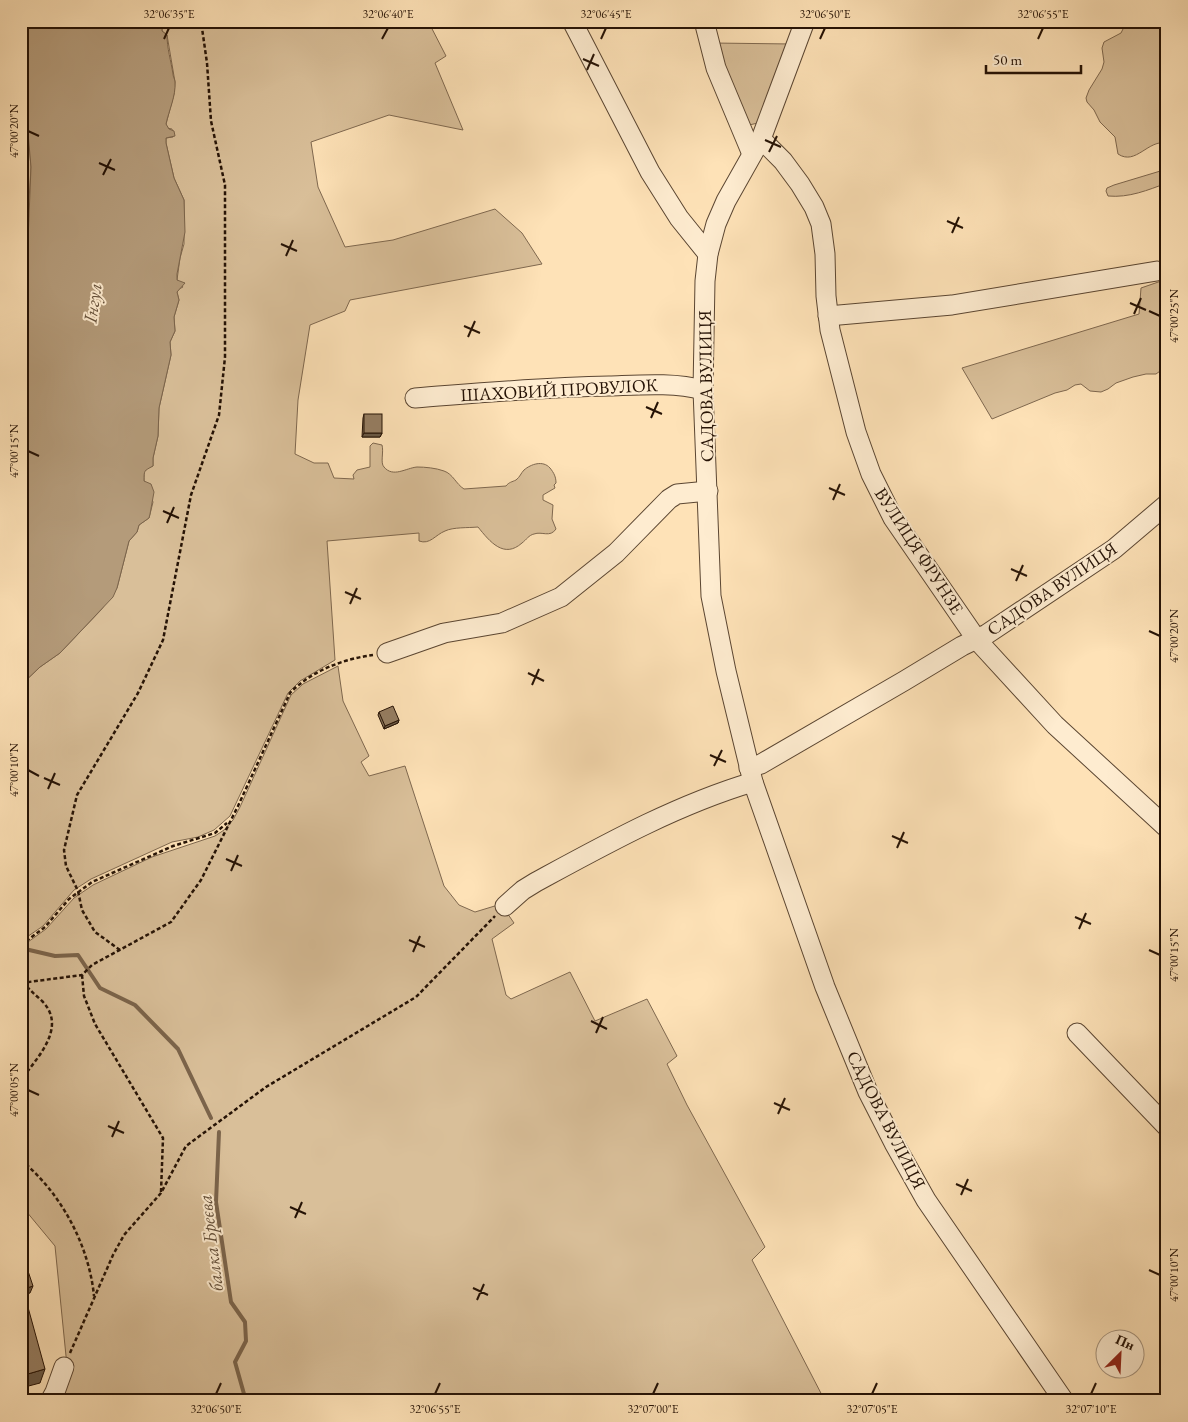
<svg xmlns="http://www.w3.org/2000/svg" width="1188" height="1422" font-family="'EB Garamond',serif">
<rect width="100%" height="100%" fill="#fee2b7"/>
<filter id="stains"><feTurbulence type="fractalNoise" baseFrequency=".004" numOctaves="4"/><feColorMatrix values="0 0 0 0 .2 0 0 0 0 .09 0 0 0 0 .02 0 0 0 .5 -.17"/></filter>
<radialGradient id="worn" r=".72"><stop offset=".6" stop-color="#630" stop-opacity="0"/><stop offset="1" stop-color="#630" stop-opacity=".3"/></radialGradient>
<!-- green -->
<g fill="#d9bf99" stroke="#7f684f">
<path d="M162,21H428L446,56L435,63L463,130L389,115L311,142L318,187L345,247L393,240L495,209L522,233L542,264L350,300L345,311L310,325L298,400L295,454L314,463H328L334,478L354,479L353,475L357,470L370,467V446L373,443L382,445C384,452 380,463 384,467C393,478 406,468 417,467C425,467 436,468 444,471C453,474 456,484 464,489L506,486C509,482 512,482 516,480C520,477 521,473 524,470C531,464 543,460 550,468C554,473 556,477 556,483L554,485L555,488L543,495V500L553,505L552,519L556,529C550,538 542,531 534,534C529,535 526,540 522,543C504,559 490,542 478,527C468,528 453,527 445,531C435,535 430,545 419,541V533L327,541L335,660L300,681L288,693L230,816L214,830L198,837L172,842L91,879L74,890L43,926L21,941V685L40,667L60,653L101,610L117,588L129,541L137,532L139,525L149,518L153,502L144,481V472L148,468L153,466V458L158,436L159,408L171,355L170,342L175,331L174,317L179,300L177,292L179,289L183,287L177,280L180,258L184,244V200L174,178L166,143V138L173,137L172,129L167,128L166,124L174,94L175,82L167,35L162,31Z"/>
<path d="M1121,21H1167V143C1148,139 1136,166 1118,154L1115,137L1100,122L1094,110L1087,102L1086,98L1089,90L1102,69L1104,62L1102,48L1104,42L1121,33L1123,29Z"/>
<path d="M712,43L792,44L758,123L749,125Z"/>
<path d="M21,97L28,133L31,167L21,335Z"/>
<path d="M1167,169V183C1148,190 1129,198 1108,196L1106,191L1107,188L1114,185Z"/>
<path d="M1167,279V366L1156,374H1146L1133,377L1116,383L1108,389L1101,392L1090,391L1081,384L1075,385L1067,390L1055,393L992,419L962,368L1139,314L1141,288Z"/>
<path d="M338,666L343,701L369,756L361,762L369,776L405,766L444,886L459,905L475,912L498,905L505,910L514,923L492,939L506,995L511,999L570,972L595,1021L647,999L677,1056L667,1064L687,1105L765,1247L752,1260L825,1401H55L68,1376L55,1246L21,1205V947L46,929L74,898L93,885L152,857L215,836L224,830L233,820L240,807L291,695L303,684Z"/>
</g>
<!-- water -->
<path fill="#b49b7a" stroke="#7b644b" d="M21,21H162V31L167,35C167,48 171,61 173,74C173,77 175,79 175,82C176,96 169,110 166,124L169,129L174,131L175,136L166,138V143L174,178L184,200L185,232L177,274V280L185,283L177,292L179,300L174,317L175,331L170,342L171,355L159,408L158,436L153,458V466C144,471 144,470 144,481L151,484L154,492L150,514L149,518L139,525L137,532L129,541L117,588L113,597L60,653L40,667L21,685V296L28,241L31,167L28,133L21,97Z"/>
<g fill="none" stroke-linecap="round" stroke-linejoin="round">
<!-- stream -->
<g stroke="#7b644b" stroke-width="4">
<path d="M25,949L55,956L78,955L100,988L135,1005L178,1049L211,1118"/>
<path d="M219,1132L216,1202L231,1302L245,1322L246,1341L235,1362L246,1401"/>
</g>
<defs>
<g id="minor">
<path d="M572,21L650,172L679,218L708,254"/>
<path d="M704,21L716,68L752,154"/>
<path d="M805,21L761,139L726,201L716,224L708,254L705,281L703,390L711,596L726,671L753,782L825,987L868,1092L894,1143L926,1200L1064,1401"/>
<path d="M761,139L783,161L800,184L814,207L821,224L825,254L826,296L830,330L856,432L871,474L893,518L977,640L1055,725L1167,828"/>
<path d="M828,316L952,305L1157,271"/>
<path d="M415,398C480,393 544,387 609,386C639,385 674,382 703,390"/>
<path d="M387,653L444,633L502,623L561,597L616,553L669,499L677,494L708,491"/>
<path d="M749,768L761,764L904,681L962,646L987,634L1114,549L1167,504"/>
<path d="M505,906L523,890L536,882C606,844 676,805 753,782"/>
<path d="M1077,1033L1167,1127"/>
<path d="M50,1401L55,1392L64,1367"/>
</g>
</defs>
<!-- minor casing -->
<use href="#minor" stroke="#5b4632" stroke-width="21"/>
<!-- path -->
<g stroke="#251205" stroke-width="2.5" stroke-dasharray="4 2.5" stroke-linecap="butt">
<path d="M21,945L45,927L69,899L92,882L173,846L215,833L227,823"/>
<path d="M120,950L95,932L82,910L78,891L66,866L64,850L77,795L138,693L163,640L191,495L219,415L225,357V185L211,121L207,63L201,21"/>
<path d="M21,975C25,988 34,993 43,1002C67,1028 37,1058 21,1080"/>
<path d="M82,975L84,996L95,1024L163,1138L161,1192"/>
<path d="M21,983L82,975L92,965L171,922L201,880L238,806L290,693C311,671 343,659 373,655"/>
<path d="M21,1160C61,1193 89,1245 94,1296"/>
<path d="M70,1353L113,1255L124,1235L161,1193L186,1146L266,1087L416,997L495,916"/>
</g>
<!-- minor -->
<use href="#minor" stroke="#feecd0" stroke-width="19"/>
</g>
<!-- wall -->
<g fill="#816c54" stroke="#251205">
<path d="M364,414L382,433L380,437H362L363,418Z"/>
<path d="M379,712L399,720L398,723L384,729L378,715Z"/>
</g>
<!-- shaded-wall -->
<g fill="#695845" stroke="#251205">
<path d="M364,433H382L380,437H362Z"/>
<path d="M399,720L398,723L384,729L385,726Z"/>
<path d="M33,1286L30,1293L21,1296V1290Z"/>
<path d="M45,1369L40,1383L21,1388V1376Z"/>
</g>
<!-- building -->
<g fill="#967e62" stroke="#251205">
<rect x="364" y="414" width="18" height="19"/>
<path d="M393,706L399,720L385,726L379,712Z"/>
<path d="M21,1250L33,1286L21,1290Z"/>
<path d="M26,1300L45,1369L21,1376V1301Z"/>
</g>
<!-- ticks -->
<path fill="none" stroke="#251205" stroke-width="2" d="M164,39L169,28M382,39L388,28M601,39L606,28M820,39L825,28M1038,39L1043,28M583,59L599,66M587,70L594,54M28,131L39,136M765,140L781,147M769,152L777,136M99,163L115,170M103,175L111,159M947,221L963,228M952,233L959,217M281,244L297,251M286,256L293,240M1130,303L1146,310M1149,311L1160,316M1134,314L1141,298M464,326L480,333M468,337L475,321M646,407L662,414M651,418L658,402M28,451L39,456M829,488L845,495M833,500L840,484M163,511L179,518M167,523L174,507M1011,569L1027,576M1016,581L1023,565M345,592L361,599M350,604L357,588M1149,631L1160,636M528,673L544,681M532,685L539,669M710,755L726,762M714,766L722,750M28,770L39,776M44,778L60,785M48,789L55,773M892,836L908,843M897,848L904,832M226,859L242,866M231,871L238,855M1075,917L1091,924M1079,929L1086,913M409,940L425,947M1149,950L1160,955M413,952L420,936M591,1021L607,1029M596,1033L603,1017M28,1090L39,1095M774,1103L790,1110M778,1114L785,1098M108,1126L124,1133M112,1137L119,1121M956,1184L972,1191M961,1195L968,1179M290,1207L306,1214M295,1218L302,1202M1149,1270L1160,1275M473,1288L488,1295M477,1300L484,1284M216,1394L221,1383M435,1394L440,1383M653,1394L658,1383M872,1394L877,1383M1091,1394L1096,1383"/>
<g text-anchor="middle" stroke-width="4" stroke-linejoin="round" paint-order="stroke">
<!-- street labels -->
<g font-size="18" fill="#251205" stroke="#feecd0">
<text transform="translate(706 386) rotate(-91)" y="6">САДОВА ВУЛИЦЯ</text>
<text transform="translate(559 390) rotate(-3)" y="6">ШАХОВИЙ ПРОВУЛОК</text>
<text transform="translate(919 551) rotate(57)" y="6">ВУЛИЦЯ ФРУНЗЕ</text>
<text transform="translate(1052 589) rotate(-34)" y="6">САДОВА ВУЛИЦЯ</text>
<text transform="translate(886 1120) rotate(63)" y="6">САДОВА ВУЛИЦЯ</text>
</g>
<!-- water labels -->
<g font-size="19" font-style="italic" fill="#65503a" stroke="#feecd0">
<text transform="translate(92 303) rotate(-82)" y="7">Інгул</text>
<text transform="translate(210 1243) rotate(-97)" y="7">балка Бреєва</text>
</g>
</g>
<!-- margin -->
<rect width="1188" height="1422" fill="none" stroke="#fee2b7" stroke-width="55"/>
<!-- north arrow -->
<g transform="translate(1120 1354) rotate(24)"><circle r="24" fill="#feecd0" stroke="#a7957f"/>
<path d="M0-4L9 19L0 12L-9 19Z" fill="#8f2418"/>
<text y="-8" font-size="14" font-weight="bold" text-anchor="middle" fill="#251205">Пн</text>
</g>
<!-- scale -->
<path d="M986 65v8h95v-8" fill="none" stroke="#251205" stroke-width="2.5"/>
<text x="993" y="65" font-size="15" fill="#251205" stroke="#feecd0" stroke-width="4" paint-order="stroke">50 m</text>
<rect x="28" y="28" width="1132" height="1366" fill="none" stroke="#251205" stroke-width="2"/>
<g font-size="12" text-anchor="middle" fill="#251205">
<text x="169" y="18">32°06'35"E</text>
<text x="388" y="18">32°06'40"E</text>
<text x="606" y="18">32°06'45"E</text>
<text x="825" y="18">32°06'50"E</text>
<text x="1043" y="18">32°06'55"E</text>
<text transform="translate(14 131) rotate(-90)" y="4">47°00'20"N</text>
<text transform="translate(1174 316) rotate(-90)" y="4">47°00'25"N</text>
<text transform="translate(14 451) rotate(-90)" y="4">47°00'15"N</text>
<text transform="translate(1174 636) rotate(-90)" y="4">47°00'20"N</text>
<text transform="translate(14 770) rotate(-90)" y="4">47°00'10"N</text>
<text transform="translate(1174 955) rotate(-90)" y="4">47°00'15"N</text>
<text transform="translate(14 1090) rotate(-90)" y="4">47°00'05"N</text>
<text transform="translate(1174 1275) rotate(-90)" y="4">47°00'10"N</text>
<text x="216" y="1413">32°06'50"E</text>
<text x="435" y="1413">32°06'55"E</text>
<text x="653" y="1413">32°07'00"E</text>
<text x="872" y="1413">32°07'05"E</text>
<text x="1091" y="1413">32°07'10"E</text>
</g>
<rect width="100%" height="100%" filter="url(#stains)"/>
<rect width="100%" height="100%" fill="url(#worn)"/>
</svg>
